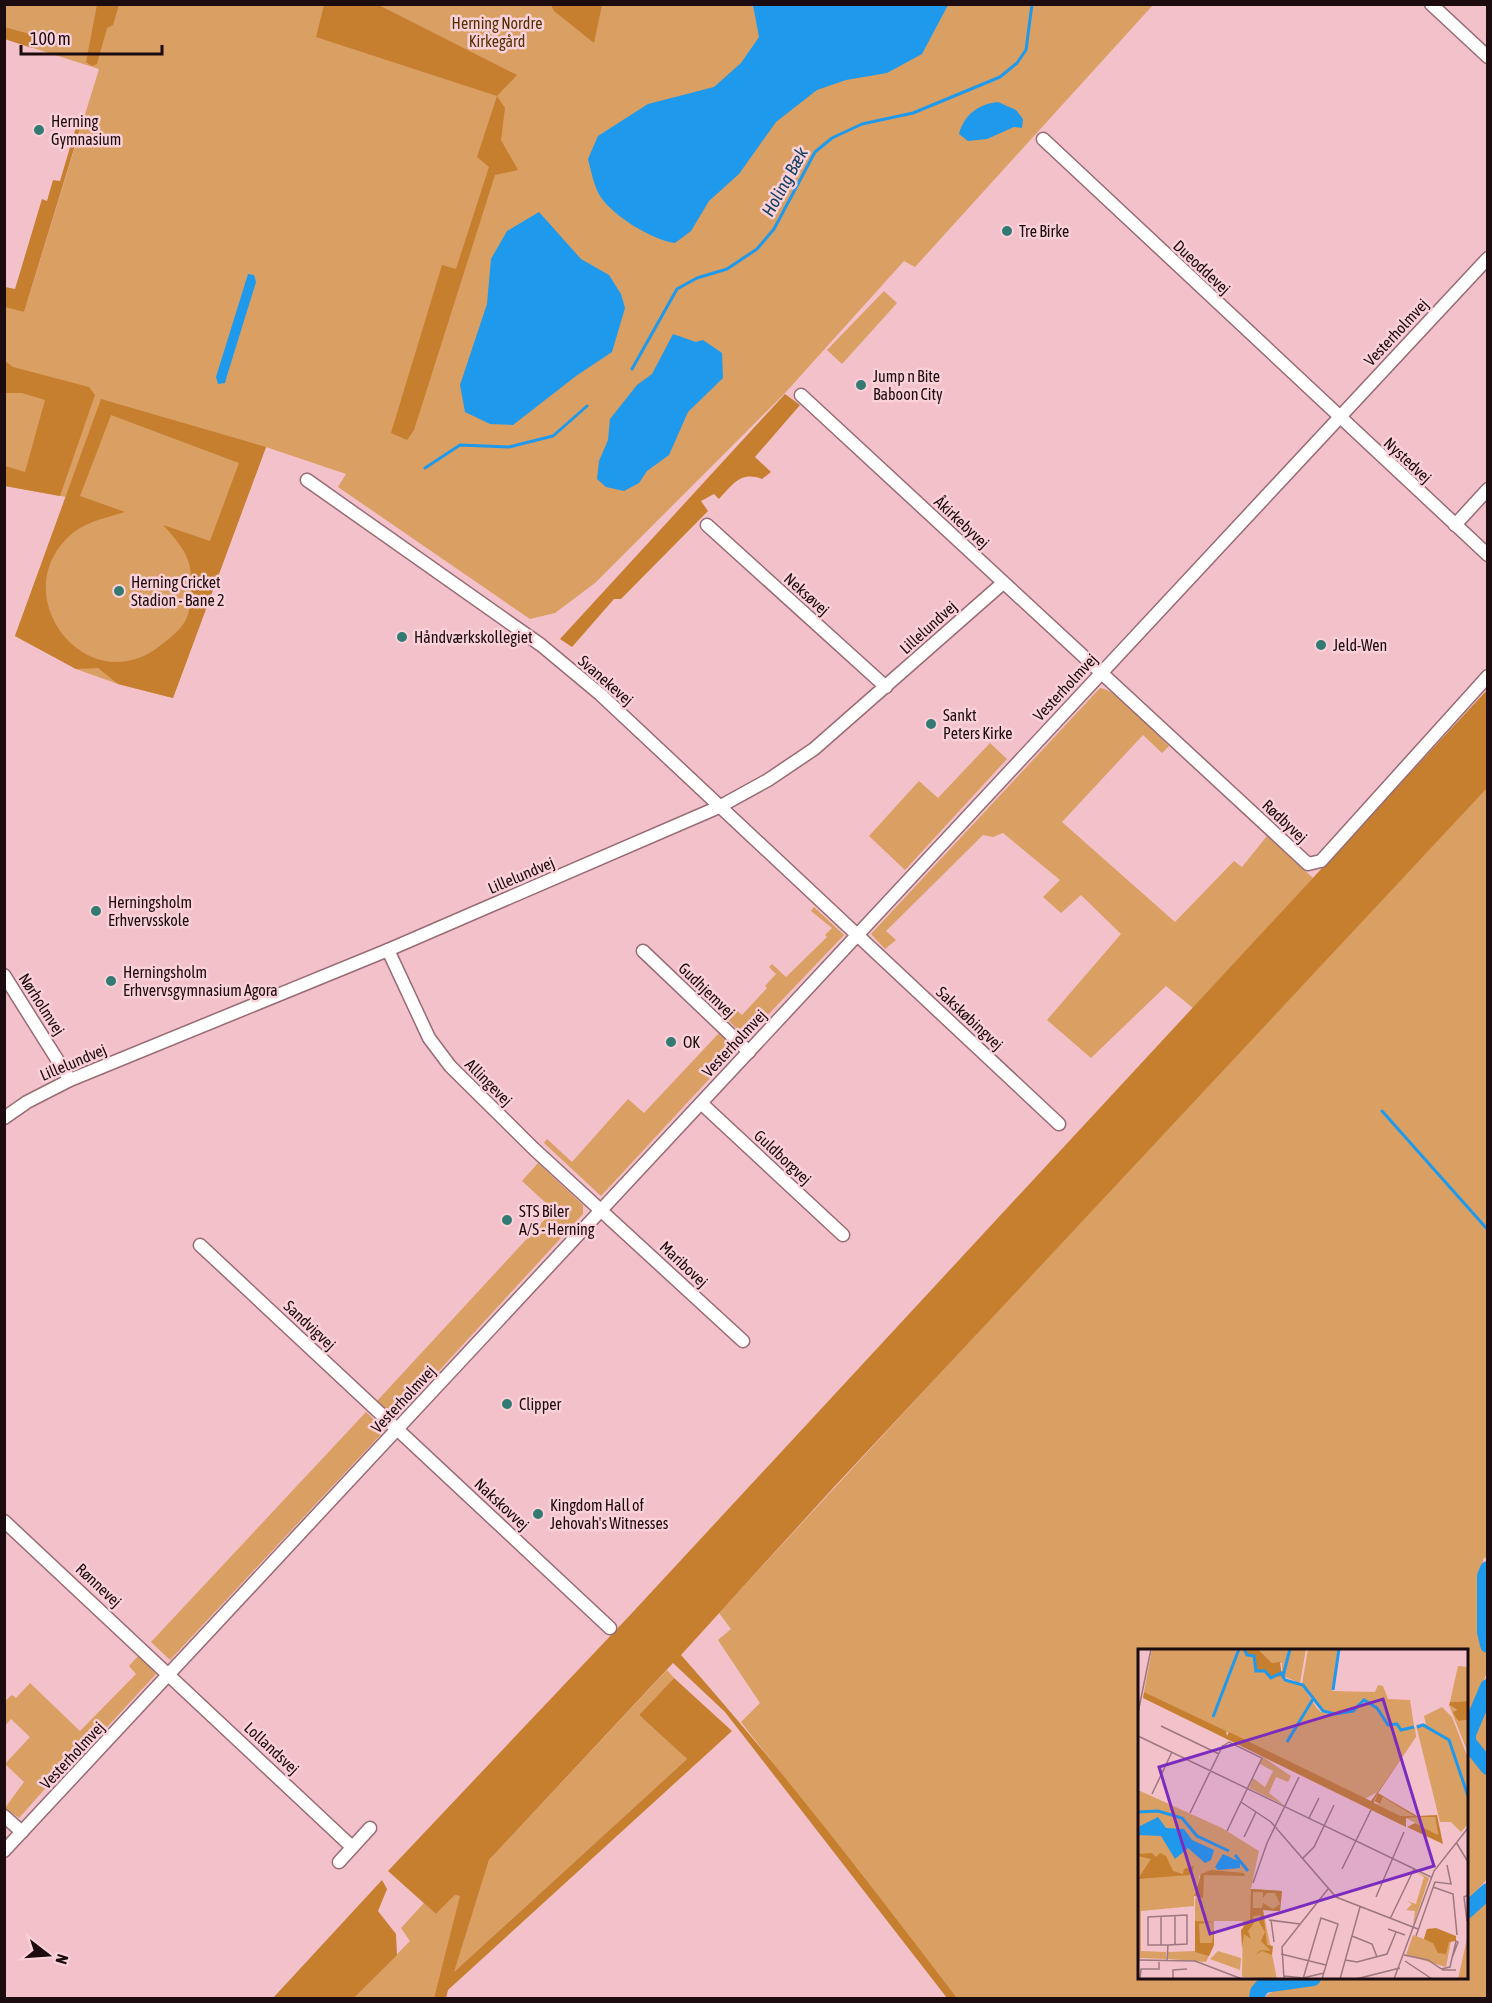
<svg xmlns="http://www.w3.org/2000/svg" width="1492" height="2003" font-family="'Asap Condensed',sans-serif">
<rect width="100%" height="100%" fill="#f3c1ca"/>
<!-- green -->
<g fill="#d99f63">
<path d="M5,5H357L516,75L379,5H1153L915,267L904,261L785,393L595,583L555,613L530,619L338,487L346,474L266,447L173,698L118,684L76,669L15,636L66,497L5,486V306L24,312L99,69L5,39Z"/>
<path d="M884,291L897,303L842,364L827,350Z"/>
<path d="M1100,688C1117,689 1155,733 1169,746L1162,753L1143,735L1062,822L1175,922L1234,861L1242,867L1267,836L1313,878L1193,1008L1166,986L1091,1058L1047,1020L1121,934L1081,895L1061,913L1043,897L1060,880L1003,833L993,837L983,835L886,931L896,940L885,949L871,934Z"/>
<path d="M990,743L1007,759L905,870L869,836L919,781L938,798Z"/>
<path d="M1487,781L1488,1556L1483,1559L1488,1669L1467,1728L1466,1650H1140V1978H1284L1261,1981L1254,1991V1998H957L741,1722L760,1703L718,1640L731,1629L719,1613Z"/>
<path d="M814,907L844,935L746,1038L724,1016L733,1007L742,1015L767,988L765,986L776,974L769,967L772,964L786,977L827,937L825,935L832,928L811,911Z"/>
<path d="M719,1033L736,1050L601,1196L544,1143L547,1139L572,1162L628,1099L644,1113Z"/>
<path d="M538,1163L583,1205V1214L400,1413L386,1410L377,1401L547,1217V1204L522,1181Z"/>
<path d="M366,1412L385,1430L170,1660L151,1642Z"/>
<path d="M139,1655L156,1674L96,1739L59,1773L19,1818L5,1808L24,1782L5,1764L30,1737L11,1719L5,1726L4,1702L12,1695L16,1698L30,1683L80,1731L136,1674L129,1666Z"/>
<path d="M667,1670L674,1678L639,1715L687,1759L453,1973L489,1860Z"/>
<path d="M1487,1694V1758L1473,1739Z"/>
<path d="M1467,1749L1487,1771L1488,1878L1467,1902Z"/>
<path d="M455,1895L461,1896L434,1998H354L410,1941L401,1928L424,1903L436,1914Z"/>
<path d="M1487,1897V1998H1264C1290,1970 1425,1978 1466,1978L1467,1917Z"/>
</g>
<!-- forest -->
<g fill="#c57f2f" fill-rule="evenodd">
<path d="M97,5H119L113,25L107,28L97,64L92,66L86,62Z"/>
<path d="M324,5H379L517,75L497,96L505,108L501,140L518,170L495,175L414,430L407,440L391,433L442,265L456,269L489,167L477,157L497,96L316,37Z"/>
<path d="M551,5H602L594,43L554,11Z"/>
<path d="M4,27L37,36L32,48L5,39Z"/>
<path d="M77,124L81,126L24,312L5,307V287L15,289L42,199L47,201L53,180L60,181Z"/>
<path d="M5,361L13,367L89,387L95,395L60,496L5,486V466L25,472L45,400L22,393H5Z"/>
<path d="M785,394L800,405L755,457L771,472L762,479C741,471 733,484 719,499L714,494L701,501L708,511L621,599H614L572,647L560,639Z"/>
<path d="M101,399L266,447L173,698L118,684L98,668L76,669L15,636ZM111,415L239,463L210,541L163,525C193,557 194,568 189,610C187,625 172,637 161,645C87,705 0,592 74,532C88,521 109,517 125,512L80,496Z"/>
<path d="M1487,690V788L834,1487L681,1655C779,1765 868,1882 957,1998H947L725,1712L673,1663L489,1860L454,1972L687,1759L639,1715L674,1678L732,1731L448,1990L446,1998H434L460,1896L455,1895L436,1914L388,1871L632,1613Z"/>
<path d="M382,1880L387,1889L378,1911L396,1934L397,1955L354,1998H273Z"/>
</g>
<!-- water -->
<g fill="#1f99ec">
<path d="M753,5H948L922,54L887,73L846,80L817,90L776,122L739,174L709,201L691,231L675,243C652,240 613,216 600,196C594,186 591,171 588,159L598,136L648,104L714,87L741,63L759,37Z"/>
<path d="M998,102L1016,110L1023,119L1022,128L1014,127L987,139L968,141L959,134C964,115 978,104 998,102Z"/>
<path d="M539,212L581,259L609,275L621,294L625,308L612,352L576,376L513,425L490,424L465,412L460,385L487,304L491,259L507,231Z"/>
<path d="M248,274L254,275L256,282L226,379L225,383L218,384L216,377Z"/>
<path d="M673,334L696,342L703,340L722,353L723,378L688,412L669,455L647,471L639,483L624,491L606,487L597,479L599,461L608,440L610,419L637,385L652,374Z"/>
</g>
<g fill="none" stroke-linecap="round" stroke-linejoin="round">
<!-- stream -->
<g stroke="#1f99ec" stroke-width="3">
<path d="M632,369L677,289L697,278L727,269L757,249L774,229L815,152L832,138L862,124L913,113L1000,77L1017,63L1026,50L1032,4"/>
<path d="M425,468L460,445L509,447L553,436L587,406"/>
<path d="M1382,1111L1488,1230"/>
</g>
<!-- river -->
<g stroke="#1f99ec" stroke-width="16">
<path d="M1488,1569L1485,1576V1632L1488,1645"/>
<path d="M1488,1687L1468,1734V1742L1488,1767"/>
<path d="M1466,1911L1488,1891"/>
<path d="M1257,1998L1258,1992L1264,1985L1313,1978"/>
</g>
<defs>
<g id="minor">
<path d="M1431,4L1488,57"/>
<path d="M1043,139L1488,555"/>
<path d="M801,395L1308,864L1321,861L1488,676"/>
<path d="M307,480L541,645L601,695L1059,1124"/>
<path d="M707,525L886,687"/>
<path d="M1455,525L1488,489"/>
<path d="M388,950L429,1038L450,1066L534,1149L743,1341"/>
<path d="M643,951L749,1052"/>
<path d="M4,975L70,1080"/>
<path d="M701,1103L843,1235"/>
<path d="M4,1118L27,1102L70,1080L388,950L719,807L768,780L814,749L1003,583"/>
<path d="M200,1245L610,1628"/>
<path d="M4,1521L352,1847"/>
<path d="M4,1816L22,1832"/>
<path d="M4,1851L1488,258"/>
<path d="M339,1862L370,1828"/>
</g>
</defs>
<!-- minor casing -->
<use href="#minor" stroke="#986b75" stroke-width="15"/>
<!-- minor -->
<use href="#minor" stroke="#fff" stroke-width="12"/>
</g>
<!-- markers -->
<g fill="#337a72" stroke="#fad1d9" stroke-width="2">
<circle cx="39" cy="130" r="6"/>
<circle cx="1007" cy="231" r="6"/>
<circle cx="861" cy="385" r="6"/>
<circle cx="119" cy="591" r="6"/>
<circle cx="402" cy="637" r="6"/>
<circle cx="1321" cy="645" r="6"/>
<circle cx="931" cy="724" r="6"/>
<circle cx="96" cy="911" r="6"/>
<circle cx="111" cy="981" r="6"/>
<circle cx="671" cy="1042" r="6"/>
<circle cx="507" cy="1220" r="6"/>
<circle cx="507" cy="1404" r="6"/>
<circle cx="538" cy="1514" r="6"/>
</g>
<g text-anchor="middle" stroke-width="5" stroke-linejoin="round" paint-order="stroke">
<!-- park labels -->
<g font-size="16" fill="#543002" stroke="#fad1d9">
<text x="497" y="29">Herning Nordre<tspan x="497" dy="18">Kirkegård</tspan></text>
</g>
<!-- poi labels -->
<g font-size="16" fill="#1c0b0f" stroke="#fad1d9" text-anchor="start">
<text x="51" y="127">Herning<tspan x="51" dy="18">Gymnasium</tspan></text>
<text x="1019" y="237">Tre Birke</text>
<text x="873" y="382">Jump n Bite<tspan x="873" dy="18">Baboon City</tspan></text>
<text x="131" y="588">Herning Cricket<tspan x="131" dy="18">Stadion - Bane 2</tspan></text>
<text x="414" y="643">Håndværkskollegiet</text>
<text x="1333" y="651">Jeld-Wen</text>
<text x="943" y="721">Sankt<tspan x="943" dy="18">Peters Kirke</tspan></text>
<text x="108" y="908">Herningsholm<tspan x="108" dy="18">Erhvervsskole</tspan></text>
<text x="123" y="978">Herningsholm<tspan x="123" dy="18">Erhvervsgymnasium Agora</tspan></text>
<text x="683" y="1048">OK</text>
<text x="519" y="1217">STS Biler<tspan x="519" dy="18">A/S - Herning</tspan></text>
<text x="519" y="1410">Clipper</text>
<text x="550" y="1511">Kingdom Hall of<tspan x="550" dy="18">Jehovah's Witnesses</tspan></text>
</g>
<!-- street labels -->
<g font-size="16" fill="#1c0b0f" stroke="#fad1d9">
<text transform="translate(1202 267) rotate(43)" y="6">Dueoddevej</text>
<text transform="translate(1396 332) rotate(-47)" y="6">Vesterholmvej</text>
<text transform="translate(1408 460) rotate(43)" y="6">Nystedvej</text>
<text transform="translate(962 522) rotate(43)" y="6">Åkirkebyvej</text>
<text transform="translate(807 594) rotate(42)" y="6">Neksøvej</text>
<text transform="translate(928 627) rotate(-42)" y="6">Lillelundvej</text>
<text transform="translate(606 680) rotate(41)" y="6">Svanekevej</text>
<text transform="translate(1065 687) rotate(-47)" y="6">Vesterholmvej</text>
<text transform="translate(1285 821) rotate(43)" y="6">Rødbyvej</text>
<text transform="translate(521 875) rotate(-23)" y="6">Lillelundvej</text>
<text transform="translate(707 990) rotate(44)" y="6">Gudhjemvej</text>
<text transform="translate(42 1004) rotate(57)" y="6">Nørholmvej</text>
<text transform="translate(970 1018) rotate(43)" y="6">Sakskøbingvej</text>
<text transform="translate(734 1043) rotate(-47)" y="6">Vesterholmvej</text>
<text transform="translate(73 1062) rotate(-23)" y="6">Lillelundvej</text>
<text transform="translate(489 1082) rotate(45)" y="6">Allingevej</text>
<text transform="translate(783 1157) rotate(43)" y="6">Guldborgvej</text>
<text transform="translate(684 1264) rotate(43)" y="6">Maribovej</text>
<text transform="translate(310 1325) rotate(43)" y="6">Sandvigvej</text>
<text transform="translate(403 1399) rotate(-47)" y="6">Vesterholmvej</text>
<text transform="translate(502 1504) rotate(43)" y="6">Nakskovvej</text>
<text transform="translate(99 1585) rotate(43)" y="6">Rønnevej</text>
<text transform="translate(272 1748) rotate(43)" y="6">Lollandsvej</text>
<text transform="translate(72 1755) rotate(-47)" y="6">Vesterholmvej</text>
</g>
<!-- water labels -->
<g font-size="18" font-style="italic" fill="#154163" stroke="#fad1d9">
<text transform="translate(785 182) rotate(-61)" y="6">Holing Bæk</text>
</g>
</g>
<!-- overview -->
<g transform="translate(1138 1649)">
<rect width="330" height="330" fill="#f3c1ca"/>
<path d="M14,0H106L109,7H115L117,22L128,23L133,30L144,26V14H134L120,0H152L145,31L165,37L178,58L183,63L195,66L179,57L164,35L170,0H200L194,42L237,43L240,36L245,37L250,50L272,51L276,77L264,80L257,74L251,75L246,69L250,77L258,76L263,82L277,78L278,88L239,143L227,150L6,43ZM153,0H168L162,34L145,27ZM320,17L330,18V52L312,53ZM311,56L319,62V72L330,71V104ZM304,58L314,68L330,109V175L323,183L313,173H302L278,76L288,75L286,67ZM125,108L153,127L150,133L138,128L131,144L146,156L111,139L115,129L127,138L135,122L122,115ZM0,141L84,179L121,202L113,240L144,242L142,262L125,261L139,330L104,328L105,272H76V296L68,313L30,310V303L57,302V250L62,242V225L56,247V257L3,262V302L28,303V310L0,309ZM245,148L277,167H263L236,154L242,155ZM297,168L300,186L268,169ZM277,222L291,229L275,277L277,262L268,261L274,255L269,252L278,255L286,228ZM289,280L314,287L308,318L268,306L275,286L286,290ZM330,289V330H320L329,290ZM80,302L103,309L102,321L72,310Z" fill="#d99f63"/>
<path d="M107,0H120L134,14L142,13L144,27L133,29L127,22H118L116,7L109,6ZM6,43L88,82L89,87L91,83L233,152L278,88L240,144L279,167L299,166L305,195L269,178L277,174L300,186L297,168L268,169V178L5,49ZM240,144L236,152L242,155L245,148L276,167H263L236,154ZM330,52V71L320,72L315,63L319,61L311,56L312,53ZM14,204L18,208L22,204L28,207L35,222L45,225L46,220L56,217L54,223L51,226L0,230L13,210L0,207V205ZM73,221L106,224L107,227L66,226L65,249L56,247L63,225ZM113,240L144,242L142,262L125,261L129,296L135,297L134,306L124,302L117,306L123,301L133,302L123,292L127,283L121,273L123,266L115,267L116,274L110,282L113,290L106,285L104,300L103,281L112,271ZM115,243H125V249L129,244H137L142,255L135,260L125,254L124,259H115ZM57,272L76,273L61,275L62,294H74L76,280V296L71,307L57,303ZM298,279L318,287V292L311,293L308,305L300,304L295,294L286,290L289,280Z" fill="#c57f2f" fill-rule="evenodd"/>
<path d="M20,168L28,179L46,180L54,191L76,201L73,211L67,214L50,199L37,210L23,187L1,186L2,177ZM85,205L102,213V219L80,221L77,218Z" fill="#1f99ec"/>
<path fill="none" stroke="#1f99ec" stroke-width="3" d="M106,0L109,6L116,7L118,22H127L133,29L143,24L147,31L165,36L185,62L197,65L215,62L226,51L239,59L250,76L259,75L263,81L276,78M145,27L152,0M195,41L201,0M75,68L101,0M279,78L285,76L311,91L330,147M149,93L175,50M0,163L20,162L44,169L59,187L91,202M97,206L110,222"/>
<path fill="none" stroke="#9d787f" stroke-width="1.5" d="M0,64L13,0M23,77L81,105M0,87L293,228M85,97L91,93L124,109L89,182M14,145L34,103M103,153L133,173L198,248L280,280M52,164L85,96M171,169L181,149M106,188L118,163M318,193L330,213M165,209L176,198L196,156M204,220L233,161M115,234L129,194L161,128M295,238L315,245L319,286M238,248L266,183M37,266V295M23,267V296M252,270L276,220M131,271L162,275M133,271L136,293M329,272L326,248L330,246M250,280L267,286M214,287L234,295L239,308M278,287L297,233L313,235L309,216M143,305L188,316M266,306L290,311L305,321H318M0,311L57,312L104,330M207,311L219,313L249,305L258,283M29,312L30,296H10V268L49,266V295L30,296M267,312L294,330M303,320L312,318L314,309L318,292L320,293L314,309M146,327L165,329L186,324M2,330L3,320H21V313M35,330V321L49,320M146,330L144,298L190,240M165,330L183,269L200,275L184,330M202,330L222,258M218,330L262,319M256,330L296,222L330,179"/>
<path fill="#7b2cbf" fill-opacity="0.15" stroke="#7b2cbf" stroke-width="3" d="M245,50L296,217L72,285L21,118Z"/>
<rect width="330" height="330" fill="none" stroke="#1c0b0f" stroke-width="3"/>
</g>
<!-- border -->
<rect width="1492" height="2003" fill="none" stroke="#1c0b0f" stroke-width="12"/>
<!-- north arrow -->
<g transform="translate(48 1955) rotate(107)" stroke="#fad1d9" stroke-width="4.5" paint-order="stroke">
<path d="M0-4.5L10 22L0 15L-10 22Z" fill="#1c0b0f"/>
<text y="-9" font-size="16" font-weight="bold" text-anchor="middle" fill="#1c0b0f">N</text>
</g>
<!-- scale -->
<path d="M21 45v9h141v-9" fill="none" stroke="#1c0b0f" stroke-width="3"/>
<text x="30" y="45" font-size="18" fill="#1c0b0f" stroke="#fad1d9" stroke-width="4.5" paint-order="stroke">100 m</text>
</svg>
